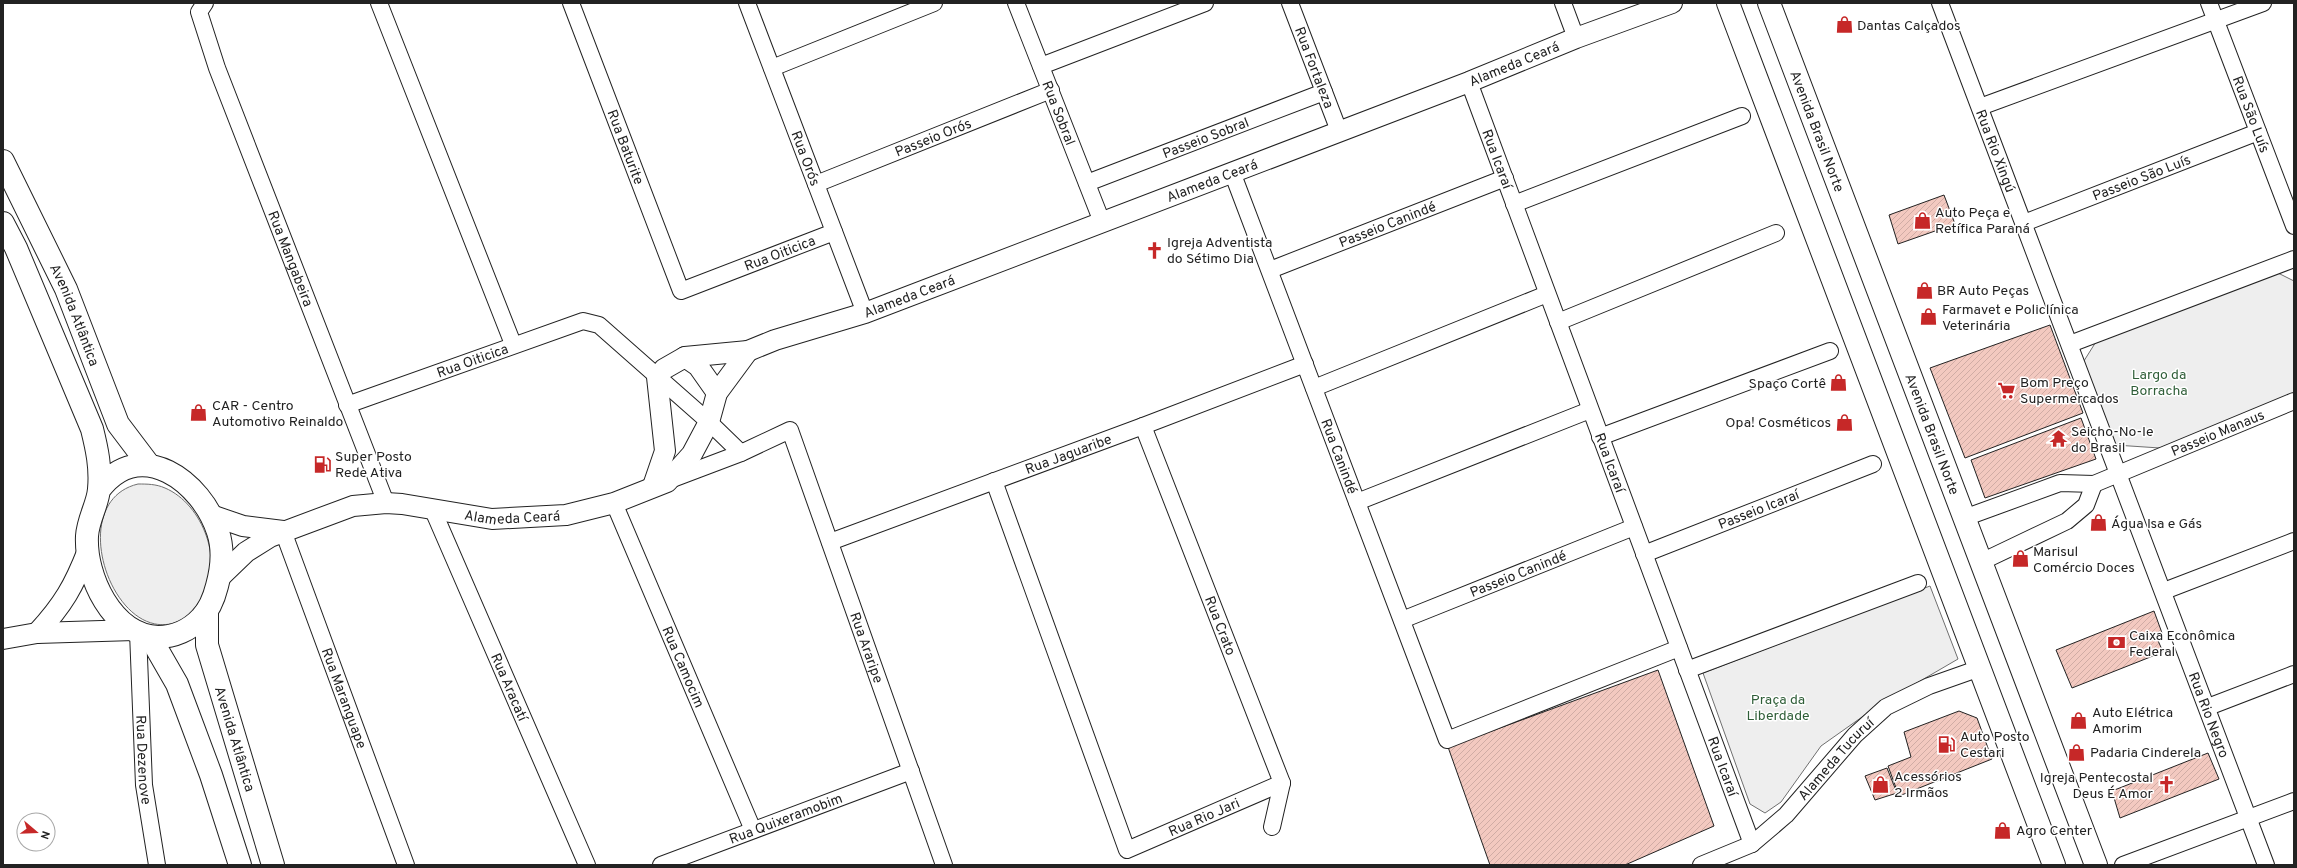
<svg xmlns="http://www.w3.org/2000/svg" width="2297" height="868" font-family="Overpass,sans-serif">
<defs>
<pattern id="building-hatch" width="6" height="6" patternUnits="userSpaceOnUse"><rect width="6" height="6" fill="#f3c9c0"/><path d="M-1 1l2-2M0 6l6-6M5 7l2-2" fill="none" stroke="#d0aca5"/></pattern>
</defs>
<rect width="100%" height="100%" fill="#fff"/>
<!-- green -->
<g fill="#eee" stroke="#6f6f6f">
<path d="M2278,273L2294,281V395L2160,448L2115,445L2082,364L2099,337Z"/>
<path d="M138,484C147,484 156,484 165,488C203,504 225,563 202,599C199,604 196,613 191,617C188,620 181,621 177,622C113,646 63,502 138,484Z"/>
<path d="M1930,586L1958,659L1879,705L1821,746L1781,802L1765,813L1750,804L1703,673Z"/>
</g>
<!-- building -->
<g fill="url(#building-hatch)" stroke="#222">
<path d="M1944,195L1955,224L1898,244L1889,215Z"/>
<path d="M2050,325L2083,413L1965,458L1930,368Z"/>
<path d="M2081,418L2096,459L1985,498L1971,460Z"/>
<path d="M2154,611L2162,633L2156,636L2163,652L2072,688L2056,650Z"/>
<path d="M1658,670L1714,826L1625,865H1490L1448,747Z"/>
<path d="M1959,711L1977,718L1992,759L1899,796L1888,766L1911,757L1904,732Z"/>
<path d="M2208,753L2219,779L2120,818L2112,791Z"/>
<path d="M1887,768L1897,793L1875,800L1865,776Z"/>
</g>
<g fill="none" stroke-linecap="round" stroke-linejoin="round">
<defs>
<g id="minor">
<path id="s1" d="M205,3L199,12L217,68L386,503"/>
<path d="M379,3L513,344"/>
<path id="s2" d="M571,3L681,291L834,232"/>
<path id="s3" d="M747,3L865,313"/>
<path id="s4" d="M1016,3L1102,222"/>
<path id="s5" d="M1290,3L1339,131"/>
<path d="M1563,3L1576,38"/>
<path id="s6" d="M1940,3L2266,865"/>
<path id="s7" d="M2209,3L2294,226"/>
<path d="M1041,66L1205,3"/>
<path d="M772,68L934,3"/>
<path id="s8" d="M1469,82L1752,844"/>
<path d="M1980,107L2263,3"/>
<path id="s9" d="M1232,172L1447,740L1679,648"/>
<path id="s10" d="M1087,183L1324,92"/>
<path id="s11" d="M816,184L1051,90"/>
<path d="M1514,204L1742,116"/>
<path id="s12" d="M2024,223L2258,132"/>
<path id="s13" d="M1270,270L1505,178"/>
<path d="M1558,322L1776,233"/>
<path d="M2070,344L2294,259"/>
<path d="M1314,388L1547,294"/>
<path id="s14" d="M347,405L583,321L599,325L709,422L741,453"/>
<path id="s15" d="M1143,426L1282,783L1272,827"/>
<path d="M1600,437L1830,351"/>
<path id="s16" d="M667,481L741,453L790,430L944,865"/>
<path id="s17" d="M994,481L1127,850L1282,783"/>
<path d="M1357,502L1590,410"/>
<path id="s18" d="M614,503L753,830"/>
<path id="s19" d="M432,508L587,865"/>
<path id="s20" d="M1964,518L2060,483L2094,484L2294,401"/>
<path id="s21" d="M283,531L406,865"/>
<path id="s22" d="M830,542L1143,426L1305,364"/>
<path id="s23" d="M1644,554L1873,464"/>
<path d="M1981,562L2067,521L2086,505L2094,484"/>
<path d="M2164,591L2294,541"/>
<path id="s24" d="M1402,620L1634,527"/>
<path id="s25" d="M138,632L144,785L157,865"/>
<path d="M1687,670L1918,583"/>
<path d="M2208,707L2294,674"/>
<path id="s26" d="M661,865L911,771"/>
<path id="s27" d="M1701,865L1752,844L1786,815L1855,735L1886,707L1929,686L1980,668"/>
<path d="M2123,865L2294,801"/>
</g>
<g id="tertiary">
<path d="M685,357L698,366L717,393"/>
<path id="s28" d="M653,486L665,451L657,377L664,369L685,357L748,351L775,340L865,313L1469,82L1576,38L1672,3"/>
<path d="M211,515L243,526L283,531"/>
<path id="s29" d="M219,578L246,552L270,537L353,506L386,503L402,504L492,519L566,515L614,503L667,482L692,454L709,422L717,393L748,351"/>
<path d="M37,633C63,605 74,586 88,550"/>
<path d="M3,639L37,633L134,630"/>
</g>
<g id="secondary">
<path d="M1728,3L2054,865"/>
<path id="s30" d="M1769,3L2096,865"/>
<path id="s31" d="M3,161L66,289L118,424L149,465"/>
<path d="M3,223L16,248L92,429C97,449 101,468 99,489C98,504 88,519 87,536C85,576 112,635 158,637C174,637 190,630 201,618C210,609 214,598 217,586C222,568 224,550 218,532C202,482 140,435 99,490"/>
<path id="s32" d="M207,611V645L273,865"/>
<path d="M150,637L177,684L211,775L240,865"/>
</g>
</defs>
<!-- minor casing -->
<use href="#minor" stroke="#222" stroke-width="18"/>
<!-- tertiary casing -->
<use href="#tertiary" stroke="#222" stroke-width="22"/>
<!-- secondary casing -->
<use href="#secondary" stroke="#222" stroke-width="24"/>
<!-- minor -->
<use href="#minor" stroke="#fff" stroke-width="16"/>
<!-- tertiary -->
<use href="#tertiary" stroke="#fff" stroke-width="20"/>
<!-- secondary -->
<use href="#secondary" stroke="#fff" stroke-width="22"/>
</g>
<!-- icons -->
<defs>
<symbol id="shop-bare" viewBox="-9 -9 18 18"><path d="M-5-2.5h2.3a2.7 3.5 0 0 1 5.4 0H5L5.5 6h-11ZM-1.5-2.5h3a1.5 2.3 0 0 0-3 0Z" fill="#c62828" stroke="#fff" stroke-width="2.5" paint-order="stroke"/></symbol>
<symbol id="church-bare" viewBox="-9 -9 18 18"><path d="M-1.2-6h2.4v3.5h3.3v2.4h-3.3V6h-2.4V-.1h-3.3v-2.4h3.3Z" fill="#c62828" stroke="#fff" stroke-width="2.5" paint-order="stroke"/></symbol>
<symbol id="supermarket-bare" viewBox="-9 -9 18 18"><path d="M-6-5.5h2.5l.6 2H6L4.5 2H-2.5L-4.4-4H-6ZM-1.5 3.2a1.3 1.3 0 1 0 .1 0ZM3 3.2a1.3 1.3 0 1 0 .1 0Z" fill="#c62828" stroke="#fff" stroke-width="2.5" paint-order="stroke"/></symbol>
<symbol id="temple-bare" viewBox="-9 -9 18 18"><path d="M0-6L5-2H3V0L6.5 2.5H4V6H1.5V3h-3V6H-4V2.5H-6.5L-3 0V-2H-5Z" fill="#c62828" stroke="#fff" stroke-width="2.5" paint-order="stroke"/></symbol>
<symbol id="fuel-bare" viewBox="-9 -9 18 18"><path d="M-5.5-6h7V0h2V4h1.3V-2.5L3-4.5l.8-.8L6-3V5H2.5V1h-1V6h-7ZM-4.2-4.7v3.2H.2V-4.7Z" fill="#c62828" stroke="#fff" stroke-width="2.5" paint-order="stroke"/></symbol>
<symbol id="bank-bare" viewBox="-9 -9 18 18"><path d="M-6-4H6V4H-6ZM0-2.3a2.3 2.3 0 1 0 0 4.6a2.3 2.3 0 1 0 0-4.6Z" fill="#c62828" stroke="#fff" stroke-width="2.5" paint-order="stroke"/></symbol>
</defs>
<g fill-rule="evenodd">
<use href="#shop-bare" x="1832" y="12" width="25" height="25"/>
<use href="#shop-bare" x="1910" y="208" width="25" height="25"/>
<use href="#church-bare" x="1142" y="238" width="25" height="25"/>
<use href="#shop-bare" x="1912" y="278" width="25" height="25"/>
<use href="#shop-bare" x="1916" y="304" width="25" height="25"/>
<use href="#shop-bare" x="1826" y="370" width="25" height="25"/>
<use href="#supermarket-bare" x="1994" y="378" width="25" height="25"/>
<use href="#shop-bare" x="186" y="400" width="25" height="25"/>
<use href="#shop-bare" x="1832" y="410" width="25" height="25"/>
<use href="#temple-bare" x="2046" y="426" width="25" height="25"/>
<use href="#fuel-bare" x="310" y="452" width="25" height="25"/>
<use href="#shop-bare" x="2086" y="510" width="25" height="25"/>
<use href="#shop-bare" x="2008" y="546" width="25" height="25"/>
<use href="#bank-bare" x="2104" y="630" width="25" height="25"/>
<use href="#shop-bare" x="2066" y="708" width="25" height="25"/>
<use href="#fuel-bare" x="1934" y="732" width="25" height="25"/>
<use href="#shop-bare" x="2064" y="740" width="25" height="25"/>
<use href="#shop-bare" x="1868" y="772" width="25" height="25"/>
<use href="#church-bare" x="2154" y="772" width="25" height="25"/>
<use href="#shop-bare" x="1990" y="818" width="25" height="25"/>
</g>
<g text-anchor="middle" stroke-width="3" stroke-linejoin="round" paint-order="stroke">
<!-- poi labels -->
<g font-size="14" fill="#222" stroke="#fff" text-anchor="start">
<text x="1857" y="30">Dantas Calçados</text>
<text x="1935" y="217">Auto Peça e<tspan x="1935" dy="16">Retífica Paraná</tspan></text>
<text x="1167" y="247">Igreja Adventista<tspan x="1167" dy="16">do Sétimo Dia</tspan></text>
<text x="1937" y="295">BR Auto Peças</text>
<text x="1942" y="314">Farmavet e Policlínica<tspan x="1942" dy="16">Veterinária</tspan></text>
<text x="2020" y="387">Bom Preço<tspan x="2020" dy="16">Supermercados</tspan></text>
<text x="1826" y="388" text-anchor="end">Spaço Cortê</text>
<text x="212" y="410">CAR - Centro<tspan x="212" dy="16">Automotivo Reinaldo</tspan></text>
<text x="1831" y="427" text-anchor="end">Opa! Cosméticos</text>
<text x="2071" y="436">Seicho-No-Ie<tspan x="2071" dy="16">do Brasil</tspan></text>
<text x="335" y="461">Super Posto<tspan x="335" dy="16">Rede Ativa</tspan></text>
<text x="2111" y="528">Água Isa e Gás</text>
<text x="2033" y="556">Marisul<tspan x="2033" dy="16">Comércio Doces</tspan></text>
<text x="2129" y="640">Caixa Econômica<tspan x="2129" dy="16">Federal</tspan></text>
<text x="2092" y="717">Auto Elétrica<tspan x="2092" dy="16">Amorim</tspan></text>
<text x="1960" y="741">Auto Posto<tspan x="1960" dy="16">Cestari</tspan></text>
<text x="2090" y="757">Padaria Cinderela</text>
<text x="1894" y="781">Acessórios<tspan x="1894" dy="16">2 Irmãos</tspan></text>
<text x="2153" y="782" text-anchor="end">Igreja Pentecostal<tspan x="2153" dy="16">Deus É Amor</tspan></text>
<text x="2016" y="835">Agro Center</text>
</g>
<!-- street labels -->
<g font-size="14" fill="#222" stroke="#fff">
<text dy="5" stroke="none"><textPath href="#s28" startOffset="1028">Alameda Ceará</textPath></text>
<text dy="5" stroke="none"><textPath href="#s5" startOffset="69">Rua Fortaleza</textPath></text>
<text dy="5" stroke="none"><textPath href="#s4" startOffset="118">Rua Sobral</textPath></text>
<text dy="5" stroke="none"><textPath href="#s7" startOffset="119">Rua São Luís</textPath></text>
<text dy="5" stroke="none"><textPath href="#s30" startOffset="137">Avenida Brasil Norte</textPath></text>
<text dy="5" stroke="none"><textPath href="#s11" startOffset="126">Passeio Orós</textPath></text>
<text dy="5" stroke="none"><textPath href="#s10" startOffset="127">Passeio Sobral</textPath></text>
<text dy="5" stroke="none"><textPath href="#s2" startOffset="154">Rua Baturite</textPath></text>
<text dy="5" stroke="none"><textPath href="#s6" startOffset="158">Rua Rio Xingú</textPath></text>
<text dy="5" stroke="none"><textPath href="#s3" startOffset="166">Rua Orós</textPath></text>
<text dy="5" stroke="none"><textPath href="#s8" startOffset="82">Rua Icaraí</textPath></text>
<text dy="5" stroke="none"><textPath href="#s12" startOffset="126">Passeio São Luís</textPath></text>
<text dy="5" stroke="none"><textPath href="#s28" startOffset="704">Alameda Ceará</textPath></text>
<text dy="5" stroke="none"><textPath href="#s13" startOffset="126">Passeio Canindé</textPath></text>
<text dy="5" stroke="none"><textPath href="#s2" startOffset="414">Rua Oiticica</textPath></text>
<text dy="5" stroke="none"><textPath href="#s1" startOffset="274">Rua Mangabeira</textPath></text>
<text dy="5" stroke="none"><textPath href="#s28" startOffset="380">Alameda Ceará</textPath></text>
<text dy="5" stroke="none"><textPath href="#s31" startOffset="170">Avenida Atlântica</textPath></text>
<text dy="5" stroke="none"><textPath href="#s14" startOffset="133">Rua Oiticica</textPath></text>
<text dy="5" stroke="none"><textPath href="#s20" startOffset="270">Passeio Manaus</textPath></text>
<text dy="5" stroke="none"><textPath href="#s30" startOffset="461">Avenida Brasil Norte</textPath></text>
<text dy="5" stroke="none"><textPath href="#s22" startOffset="254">Rua Jaguaribe</textPath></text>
<text dy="5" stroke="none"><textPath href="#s9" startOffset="304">Rua Canindé</textPath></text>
<text dy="5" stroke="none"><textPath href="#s8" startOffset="406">Rua Icaraí</textPath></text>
<text dy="5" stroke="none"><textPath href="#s23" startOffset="123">Passeio Icaraí</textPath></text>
<text dy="5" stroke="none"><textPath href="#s29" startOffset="315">Alameda Ceará</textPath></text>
<text dy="5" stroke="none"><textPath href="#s24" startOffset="125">Passeio Canindé</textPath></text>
<text dy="5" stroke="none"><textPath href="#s15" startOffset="214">Rua Crato</textPath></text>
<text dy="5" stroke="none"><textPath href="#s16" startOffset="364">Rua Araripe</textPath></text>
<text dy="5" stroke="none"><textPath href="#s18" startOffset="178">Rua Camocim</textPath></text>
<text dy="5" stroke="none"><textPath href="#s19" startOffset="195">Rua Aracatí</textPath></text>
<text dy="5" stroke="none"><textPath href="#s21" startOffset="178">Rua Maranguape</textPath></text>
<text dy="5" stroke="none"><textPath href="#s6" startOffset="761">Rua Rio Negro</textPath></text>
<text dy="5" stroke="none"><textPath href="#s32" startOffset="132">Avenida Atlântica</textPath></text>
<text dy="5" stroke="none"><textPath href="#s25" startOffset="128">Rua Dezenove</textPath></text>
<text dy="5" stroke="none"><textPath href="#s27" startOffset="175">Alameda Tucuruí</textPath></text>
<text dy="5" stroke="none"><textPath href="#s8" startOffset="730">Rua Icaraí</textPath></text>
<text dy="5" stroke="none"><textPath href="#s17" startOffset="476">Rua Rio Jari</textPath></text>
<text dy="5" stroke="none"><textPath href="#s26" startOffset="133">Rua Quixeramobim</textPath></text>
</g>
<!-- park labels -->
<g font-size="14" fill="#2f5e38" stroke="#fff">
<text x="2159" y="379">Largo da<tspan x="2159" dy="16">Borracha</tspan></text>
<text x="1778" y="704">Praça da<tspan x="1778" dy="16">Liberdade</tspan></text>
</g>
</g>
<!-- border -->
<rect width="2297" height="868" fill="none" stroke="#222222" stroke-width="8"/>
<!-- north arrow -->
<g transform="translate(36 832) rotate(109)"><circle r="19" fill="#ffffff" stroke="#a7a7a7"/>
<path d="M0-3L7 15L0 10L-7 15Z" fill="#c62828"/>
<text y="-6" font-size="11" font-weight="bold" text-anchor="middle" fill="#222222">N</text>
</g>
</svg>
